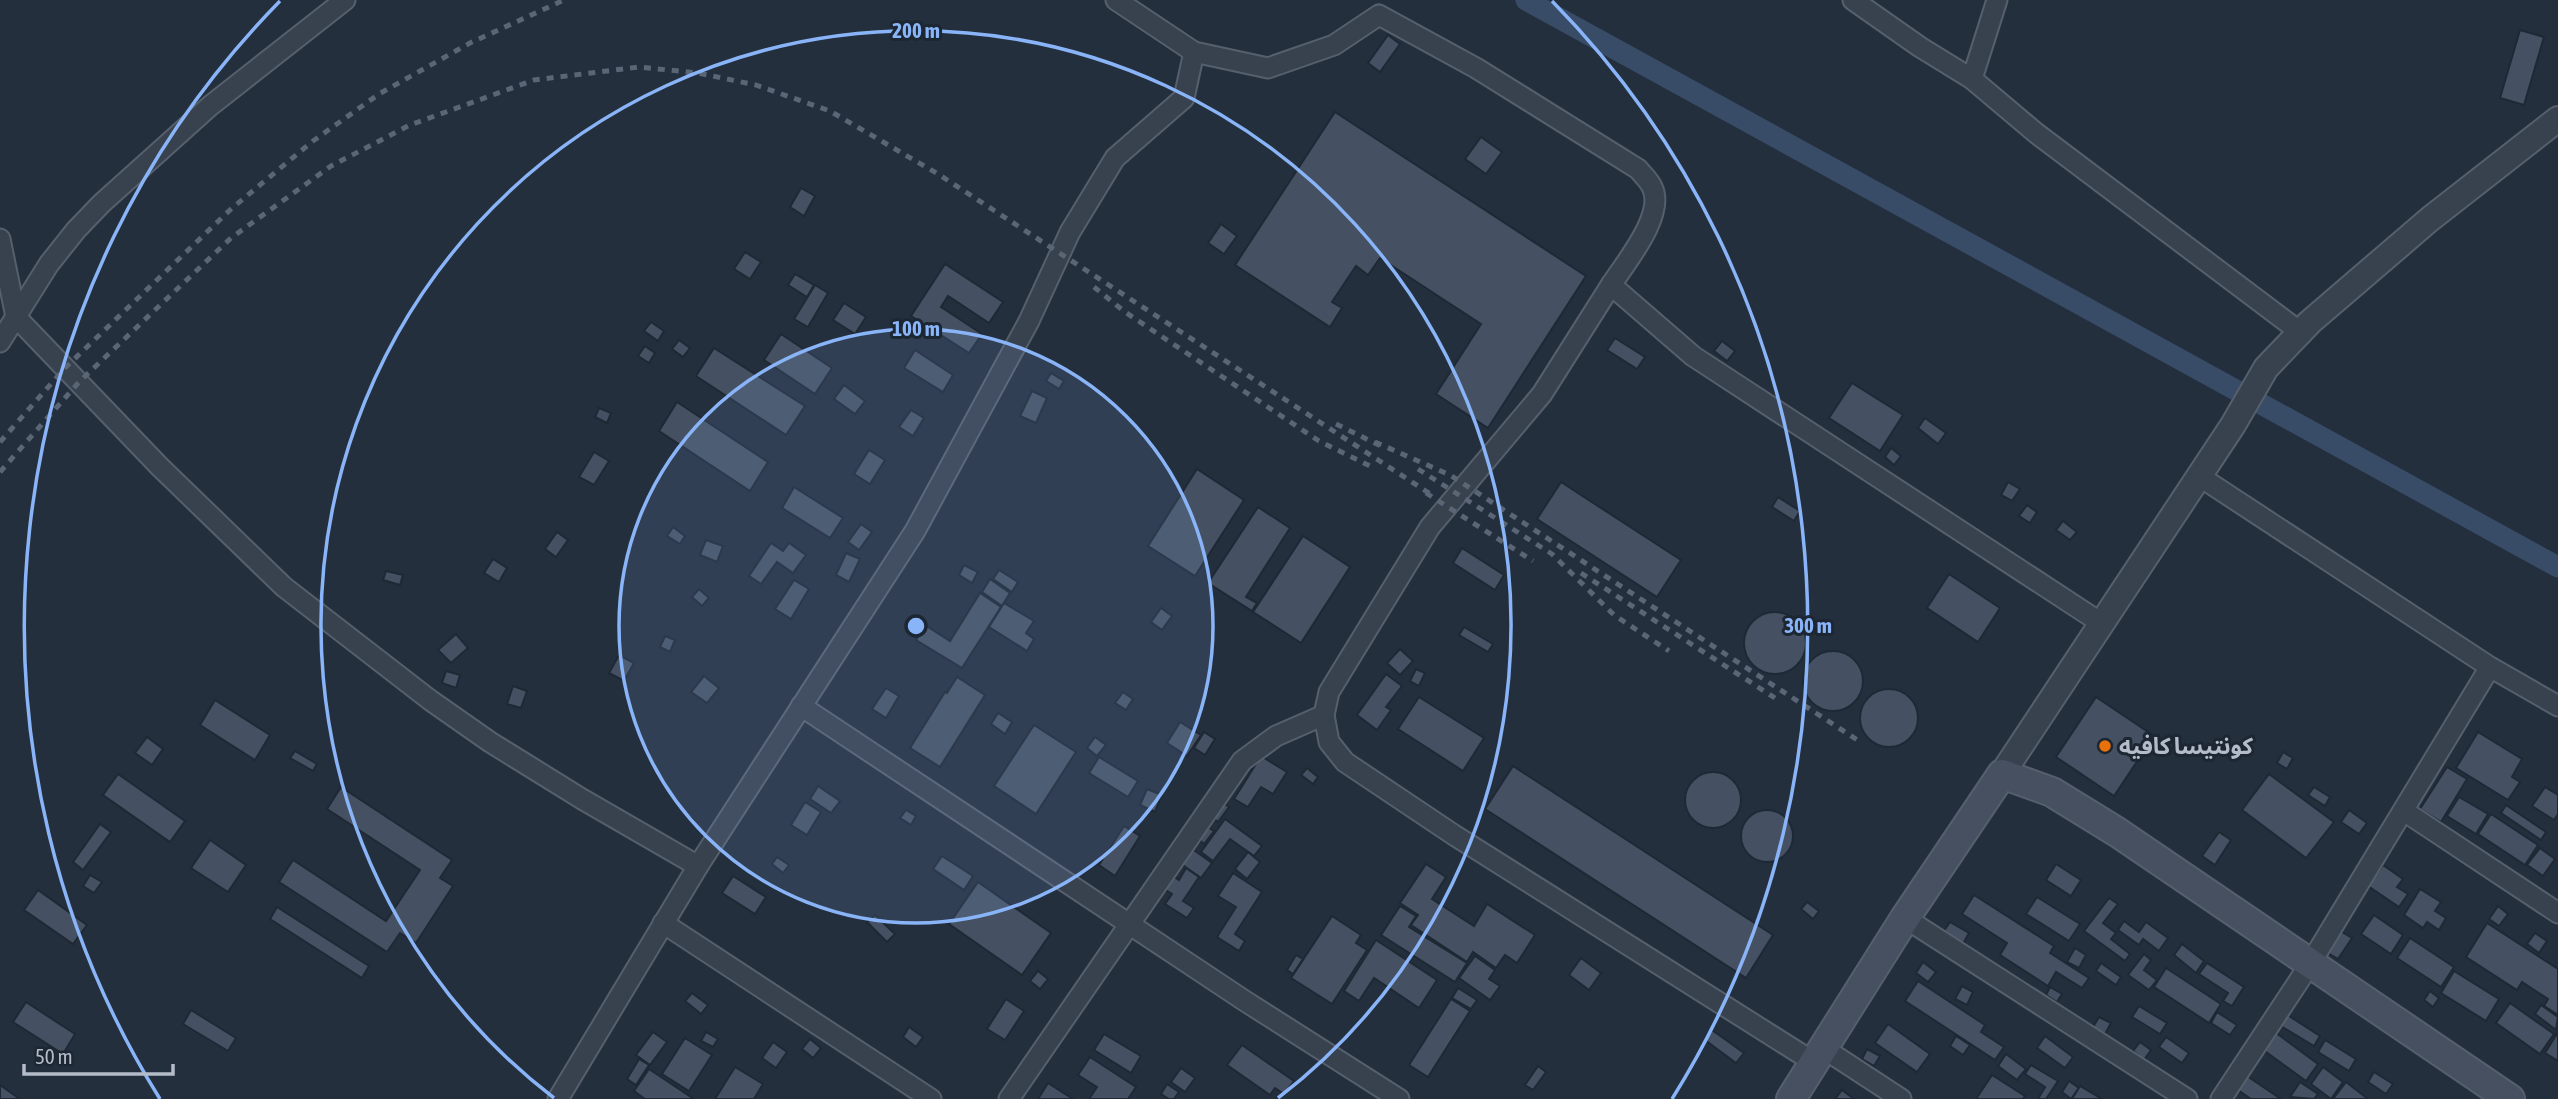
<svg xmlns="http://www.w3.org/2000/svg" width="2558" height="1099" font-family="'Asap Condensed','Noto Sans Arabic',sans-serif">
<rect width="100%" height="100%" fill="#242f3e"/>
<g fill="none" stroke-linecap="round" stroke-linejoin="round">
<!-- canal -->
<path stroke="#394c67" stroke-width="21" d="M1526,0L2558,567"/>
</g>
<!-- building -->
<g fill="#455162" stroke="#1f2835" stroke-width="2">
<path d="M2520,30L2544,37L2524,105L2500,98Z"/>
<path d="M1388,35L1400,44L1380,72L1368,63Z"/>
<path d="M1335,112L1586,276L1488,428L1436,394L1481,324L1380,258L1368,275L1356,266L1332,302L1342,308L1330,327L1235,265Z"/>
<path d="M1481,137L1502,152L1486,174L1465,159Z"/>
<path d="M801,188L815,196L804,216L790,207Z"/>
<path d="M1221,224L1237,236L1224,254L1208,243Z"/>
<path d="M745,252L761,262L750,279L734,269Z"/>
<path d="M945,264L1003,302L989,323L948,296L941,307L982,334L969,353L911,316Z"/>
<path d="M795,274L814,285L807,297L788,285Z"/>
<path d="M815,285L828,293L808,327L794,319Z"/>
<path d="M844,303L866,317L855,334L833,320Z"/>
<path d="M651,322L664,331L658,341L644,331Z"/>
<path d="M781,334L832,368L815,394L764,360Z"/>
<path d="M1615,338L1645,357L1637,369L1607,350Z"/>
<path d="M679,340L690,348L683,357L672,349Z"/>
<path d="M1722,341L1735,351L1727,361L1714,351Z"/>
<path d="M645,346L655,353L649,363L638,356Z"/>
<path d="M714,348L805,406L786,435L696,376Z"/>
<path d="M915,350L953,375L943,392L904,368Z"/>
<path d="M1051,373L1064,381L1059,389L1046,381Z"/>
<path d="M1852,383L1903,415L1880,451L1829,418Z"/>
<path d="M844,385L865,401L855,414L834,399Z"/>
<path d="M1032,391L1047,398L1036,423L1020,416Z"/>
<path d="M677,402L768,462L750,491L659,431Z"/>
<path d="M599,408L611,413L607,423L595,417Z"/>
<path d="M911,410L924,418L913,436L899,427Z"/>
<path d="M1925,418L1946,433L1938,444L1918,428Z"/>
<path d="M1891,448L1901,456L1894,465L1885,457Z"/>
<path d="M869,450L885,460L870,484L854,474Z"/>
<path d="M594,452L609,461L594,485L579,477Z"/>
<path d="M1197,469L1244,500L1195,576L1148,546Z"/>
<path d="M1561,482L1681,560L1657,597L1537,519Z"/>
<path d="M2008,482L2020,489L2012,501L2001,495Z"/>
<path d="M794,487L843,518L830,538L782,508Z"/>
<path d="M1778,497L1800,511L1794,521L1772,507Z"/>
<path d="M2027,505L2037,512L2030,523L2019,516Z"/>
<path d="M1258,507L1290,528L1246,597L1257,603L1252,611L1208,583Z"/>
<path d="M2063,521L2077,532L2070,540L2056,530Z"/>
<path d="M861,524L872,532L859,550L848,542Z"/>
<path d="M673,527L685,536L680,544L667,536Z"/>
<path d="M557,532L568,540L556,557L545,549Z"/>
<path d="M1303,536L1350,567L1301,643L1253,612Z"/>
<path d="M706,540L723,546L717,562L700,555Z"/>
<path d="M771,543L783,551L789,543L806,555L793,573L777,562L761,584L749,576Z"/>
<path d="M1462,548L1504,575L1495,590L1453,563Z"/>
<path d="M846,553L860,559L849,582L836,575Z"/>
<path d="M493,559L507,568L499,582L484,573Z"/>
<path d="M964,565L978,572L972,583L959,575Z"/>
<path d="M999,570L1018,582L1012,592L993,579Z"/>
<path d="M386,571L403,575L400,585L383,580Z"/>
<path d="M1949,574L2000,608L1978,642L1927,608Z"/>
<path d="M990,579L1010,593L1002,606L982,592Z"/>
<path d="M794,580L809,589L791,619L775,609Z"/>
<path d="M699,589L709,598L702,606L692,597Z"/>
<path d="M980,593L1001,607L962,668L916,640L925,625L950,641Z"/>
<path d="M1004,603L1034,621L1026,633L1034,639L1027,651L989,627Z"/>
<path d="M1161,608L1172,616L1162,630L1151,622Z"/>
<circle cx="1775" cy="643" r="31"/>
<path d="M1464,627L1493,644L1488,652L1459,635Z"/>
<path d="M456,634L468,648L451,663L438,650Z"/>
<path d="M665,636L675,640L670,652L660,647Z"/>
<path d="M1400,649L1413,661L1400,675L1387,663Z"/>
<circle cx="1833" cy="681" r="30"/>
<path d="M619,655L634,663L624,681L609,673Z"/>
<path d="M1416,669L1425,673L1419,686L1410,681Z"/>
<path d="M446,671L460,675L456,688L442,683Z"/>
<path d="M1386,674L1402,686L1386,707L1391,710L1377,730L1357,715Z"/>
<path d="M704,676L719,688L707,703L691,692Z"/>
<path d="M957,677L985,695L940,767L910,748L945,692L947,693Z"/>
<path d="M513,686L527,691L521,708L507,704Z"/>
<path d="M886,688L899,696L886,718L872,709Z"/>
<circle cx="1889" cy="718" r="29"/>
<path d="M1123,692L1133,699L1126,710L1115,703Z"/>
<path d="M1419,697L1484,738L1463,771L1398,729Z"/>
<path d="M2096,697L2154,736L2114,796L2056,757Z"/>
<path d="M215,700L270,735L255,760L200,725Z"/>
<path d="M998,713L1012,722L1005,734L991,724Z"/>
<path d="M1180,722L1201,735L1187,756L1167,743Z"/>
<path d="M1034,725L1076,752L1036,814L994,786Z"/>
<path d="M1204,732L1215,739L1205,755L1194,748Z"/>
<path d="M2478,732L2522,759L2512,777L2520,782L2508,800L2456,768Z"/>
<path d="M147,737L163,749L152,765L135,753Z"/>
<path d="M1095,737L1106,745L1097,756L1087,748Z"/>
<path d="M295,751L317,764L313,771L290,758Z"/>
<path d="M2283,752L2293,758L2287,769L2277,763Z"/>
<path d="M1261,756L1287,772L1273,794L1261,787L1248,807L1234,799Z"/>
<path d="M1099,757L1138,781L1128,797L1089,773Z"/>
<path d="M1513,766L1773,935L1746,978L1485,809Z"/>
<path d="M2447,767L2467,779L2441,822L2420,809Z"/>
<path d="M1307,768L1318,777L1313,784L1301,775Z"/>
<circle cx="1713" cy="800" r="28"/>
<path d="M118,774L185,821L170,842L103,795Z"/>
<path d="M2269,774L2334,822L2306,858L2242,810Z"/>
<path d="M818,786L840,801L831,813L810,799Z"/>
<path d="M341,787L452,860L440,878L453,886L416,943L400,933L387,952L279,882L293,860L386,921L420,870L327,809Z"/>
<path d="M2314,787L2330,797L2325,806L2308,795Z"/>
<path d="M2545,787L2558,795V814L2554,820L2532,806Z"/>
<path d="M1147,789L1162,795L1155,812L1140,805Z"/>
<path d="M2459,797L2488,814L2476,834L2447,816Z"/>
<path d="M1218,799L1229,807L1218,822L1207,814Z"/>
<path d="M805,802L821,812L807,835L791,825Z"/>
<path d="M2506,805L2546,832L2541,840L2501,813Z"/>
<path d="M906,810L916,816L911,825L900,818Z"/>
<path d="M2349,810L2367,823L2359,834L2341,822Z"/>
<circle cx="1767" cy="836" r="26"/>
<path d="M2491,814L2538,845L2525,865L2478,834Z"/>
<path d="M1225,819L1262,846L1254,856L1230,839L1213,861L1201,852Z"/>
<path d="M100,824L111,832L83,870L73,862Z"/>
<path d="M1124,826L1140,836L1115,876L1099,865Z"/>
<path d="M1206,826L1214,831L1204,844L1197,838Z"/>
<path d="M2219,832L2231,840L2215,865L2202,856Z"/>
<path d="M210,840L246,865L228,892L191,868Z"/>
<path d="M1188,846L1212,863L1201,878L1177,861Z"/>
<path d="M2540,848L2555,859L2543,876L2527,865Z"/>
<path d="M1248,852L1260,862L1247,879L1235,869Z"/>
<path d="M942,856L973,876L964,890L933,869Z"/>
<path d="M777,857L789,865L783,873L772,864Z"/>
<path d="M1426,864L1446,877L1432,899L1474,926L1487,904L1535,935L1517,963L1505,955L1496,968L1473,952L1467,962L1411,925L1418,915L1400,903Z"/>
<path d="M2056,864L2081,880L2071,896L2046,880Z"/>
<path d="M2383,865L2403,879L2397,887L2408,894L2399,907L2368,886Z"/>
<path d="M1186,868L1199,877L1183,901L1194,908L1187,918L1165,904L1172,894L1161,887L1170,874L1179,880Z"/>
<path d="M1233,873L1262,892L1235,934L1245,941L1239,951L1217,937L1236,907L1218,896Z"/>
<path d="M90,875L102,882L94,893L83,886Z"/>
<path d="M733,876L766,897L755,914L722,893Z"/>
<path d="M978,882L1051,933L1022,975L949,924Z"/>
<path d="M2420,889L2441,902L2435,911L2446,918L2439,930L2427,922L2423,928L2404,915Z"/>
<path d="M38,890L87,925L73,944L24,910Z"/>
<path d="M1974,895L2054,946L2050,953L2089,978L2082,988L2056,972L2048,986L2000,955L2007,943L1962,914Z"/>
<path d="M2037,897L2080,924L2069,941L2026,914Z"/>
<path d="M2109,898L2118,904L2103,923L2116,933L2111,939L2130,954L2125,961L2084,931Z"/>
<path d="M1807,902L1819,911L1813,919L1801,909Z"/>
<path d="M1400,906L1416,916L1409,927L1467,963L1455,982L1381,935Z"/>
<path d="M2498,906L2508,914L2499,926L2489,919Z"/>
<path d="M277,907L369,966L362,978L270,919Z"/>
<path d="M875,915L895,934L887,942L867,922Z"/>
<path d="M2374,915L2403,935L2391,954L2361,934Z"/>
<path d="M1332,916L1361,935L1356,943L1367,950L1332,1004L1291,978Z"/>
<path d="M2124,921L2139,932L2146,922L2168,938L2159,951L2143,939L2139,945L2118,930Z"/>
<path d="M1950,922L1969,933L1963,944L1943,932Z"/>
<path d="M2487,923L2558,969V1015L2544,1006L2548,999L2522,982L2517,990L2466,957Z"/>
<path d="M2337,929L2352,938L2338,959L2323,950Z"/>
<path d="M2535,933L2547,941L2539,953L2527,944Z"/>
<path d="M2410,938L2454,967L2441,987L2397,958Z"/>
<path d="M1376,940L1437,980L1419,1008L1374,978L1359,1001L1344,991Z"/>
<path d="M2182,944L2204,961L2196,973L2174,955Z"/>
<path d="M2075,948L2086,955L2079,968L2067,962Z"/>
<path d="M2144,954L2151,960L2144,970L2157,980L2149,990L2128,975Z"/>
<path d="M1296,955L1303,959L1293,974L1287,970Z"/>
<path d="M1475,956L1495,970L1489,979L1500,986L1490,1000L1459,978Z"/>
<path d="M1581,958L1601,973L1589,990L1569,975Z"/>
<path d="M1923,962L1936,972L1928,982L1916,973Z"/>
<path d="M2101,963L2121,977L2116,985L2096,971Z"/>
<path d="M2207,963L2244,987L2232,1006L2223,1001L2228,993L2199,974Z"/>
<path d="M2166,968L2221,1004L2209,1023L2154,987Z"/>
<path d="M1038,971L1048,979L1040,989L1030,981Z"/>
<path d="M2454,971L2499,999L2486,1021L2441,993Z"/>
<path d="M1918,981L1985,1025L1981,1032L2004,1047L1995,1060L1905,1001Z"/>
<path d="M1962,986L1973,992L1967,1005L1955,999Z"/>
<path d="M2050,987L2062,994L2057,1002L2046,995Z"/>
<path d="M1458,988L1477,1000L1471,1009L1452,998Z"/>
<path d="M2430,991L2439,998L2433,1007L2424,1000Z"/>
<path d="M692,993L708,1005L701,1014L685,1001Z"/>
<path d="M1006,999L1024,1011L1005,1040L987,1029Z"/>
<path d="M1451,999L1470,1011L1428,1077L1409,1065Z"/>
<path d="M26,1002L75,1034L63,1054L13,1022Z"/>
<path d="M2510,1003L2554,1034L2540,1054L2496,1023Z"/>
<path d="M2541,1005L2558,1017L2556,1030L2535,1014Z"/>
<path d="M2139,1006L2167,1023L2160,1034L2132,1017Z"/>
<path d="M191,1010L236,1038L228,1051L183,1024Z"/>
<path d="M2217,1012L2237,1025L2230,1035L2211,1023Z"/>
<path d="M2286,1014L2320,1036L2314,1046L2279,1025Z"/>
<path d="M2099,1017L2111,1023L2105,1034L2093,1027Z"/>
<path d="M1888,1024L1930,1054L1917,1072L1875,1043Z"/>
<path d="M909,1027L923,1037L916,1047L903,1037Z"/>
<path d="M1712,1030L1744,1053L1736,1063L1705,1040Z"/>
<path d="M653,1032L667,1042L650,1065L636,1055Z"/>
<path d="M706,1032L718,1039L713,1047L701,1041Z"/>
<path d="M2275,1032L2318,1064L2306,1081L2262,1049Z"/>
<path d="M2558,1032V1061L2545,1053Z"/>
<path d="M1104,1034L1141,1056L1131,1073L1094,1050Z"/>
<path d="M1956,1036L1970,1045L1963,1055L1950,1046Z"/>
<path d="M2045,1036L2073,1057L2065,1068L2037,1048Z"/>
<path d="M2166,1037L2189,1053L2182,1063L2159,1047Z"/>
<path d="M685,1038L712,1055L689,1091L662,1074Z"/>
<path d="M810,1039L821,1048L813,1058L802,1049Z"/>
<path d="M2325,1040L2356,1059L2349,1071L2318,1052Z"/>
<path d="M773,1042L787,1052L776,1068L762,1058Z"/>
<path d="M2140,1042L2151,1050L2144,1060L2133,1051Z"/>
<path d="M1242,1045L1294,1081L1284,1094L1275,1088L1270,1095L1227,1065Z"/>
<path d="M1867,1049L1880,1056L1874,1066L1862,1059Z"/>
<path d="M2006,1054L2026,1069L2017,1080L1998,1066Z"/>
<path d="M1090,1057L1136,1087L1128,1099H1089L1097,1087L1078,1075Z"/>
<path d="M639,1059L649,1065L636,1085L627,1079Z"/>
<path d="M2031,1065L2058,1081L2046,1099H2038L2045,1087L2025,1074Z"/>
<path d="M1538,1066L1546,1072L1533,1090L1525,1085Z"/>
<path d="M735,1067L763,1084L754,1099H715Z"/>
<path d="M2323,1067L2343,1082L2331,1099L2311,1084Z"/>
<path d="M1181,1068L1195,1078L1185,1092L1171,1082Z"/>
<path d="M649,1069L694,1099H645L634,1091Z"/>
<path d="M2374,1072L2393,1084L2386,1094L2368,1082Z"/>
<path d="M1992,1075L2025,1096L2023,1099H1976Z"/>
<path d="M2247,1076L2281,1099H2251L2238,1090Z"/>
<path d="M2069,1081L2079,1088L2071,1099L2062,1092Z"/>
<path d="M2300,1082L2318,1094L2314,1099L2290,1097Z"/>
<path d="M2346,1082L2368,1099H2333Z"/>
<path d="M1048,1083L1073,1099H1038Z"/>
<path d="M1167,1084L1179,1092L1174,1099H1169L1161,1094Z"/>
<path d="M0,1085L20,1099H0Z"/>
<path d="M2080,1086L2102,1099H2072Z"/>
<path d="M1842,1090L1854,1099H1835Z"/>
</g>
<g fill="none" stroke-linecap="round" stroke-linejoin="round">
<defs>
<g id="minor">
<path d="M1116,0L1194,52L1268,68L1334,45L1379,15L1476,68L1638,169C1643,175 1649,180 1652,187C1666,214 1626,262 1611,285L1693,356L2101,623"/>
<path d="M1853,0L1920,47L1972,79L2036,133L2300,332"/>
<path d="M1972,79L1997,0"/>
<path d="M0,239L16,317L160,467L284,587L430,700L490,742L582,799L698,866"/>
<path d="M1611,285L1542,394L1430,527L1329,692L1324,715L1329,742L1345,762L1454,835L1815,1063"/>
<path d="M0,342L49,264L76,230L102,203L210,106L345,0"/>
<path d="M2199,476L2490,667L2558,706"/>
<path d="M801,706L1245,1001L1399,1099"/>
<path d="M2404,811L2558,913"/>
<path d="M1905,918L2187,1099"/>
<path d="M663,923L931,1099"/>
<path d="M1823,1048L1901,1099"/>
<path d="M558,1099L698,866L915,531L1029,321L1070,232L1115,158L1184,98L1194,52"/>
<path d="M1009,1099L1242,761L1276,736L1324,715"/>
<path d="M2221,1099L2310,964L2490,667"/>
</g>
<path id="tertiary" d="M2002,774L2233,425L2266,368L2310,322L2430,219L2558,119"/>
<path id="secondary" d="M1791,1099L1905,918L2002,774L2052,792L2117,832L2510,1099"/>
</defs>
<!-- minor casing -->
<use href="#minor" stroke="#565f6c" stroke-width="23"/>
<!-- tertiary casing -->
<use href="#tertiary" stroke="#565f6c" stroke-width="28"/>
<!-- secondary casing -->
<use href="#secondary" stroke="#565f6c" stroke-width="32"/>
<!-- minor -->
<use href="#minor" stroke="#38414e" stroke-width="19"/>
<!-- tertiary -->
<use href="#tertiary" stroke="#38414e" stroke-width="24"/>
<!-- secondary -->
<use href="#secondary" stroke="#465061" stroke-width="28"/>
<!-- rail -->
<g stroke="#5a6575" stroke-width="5" stroke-dasharray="7 7" stroke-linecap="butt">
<path d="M1094,287L1125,312L1319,441L1370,466"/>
<path d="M1336,424L1383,447"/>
<path d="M0,442L65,368L231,209L313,141L379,94L470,43L564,0"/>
<path d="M1375,442L1450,475L1862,743"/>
<path d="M1418,469L1552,554L1614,615L1669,651"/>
<path d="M0,472L79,382L231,238L331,166L410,125L534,80L639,67L698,73L756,85L830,111L938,174L1435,497"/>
<path d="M1426,493L1533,561"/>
<path d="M1581,573L1775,698"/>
</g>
</g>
<!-- distance rings -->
<circle cx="916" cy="626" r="297" fill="#8ab4f8" fill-opacity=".12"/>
<g fill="none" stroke="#8ab4f8" stroke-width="3.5">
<circle cx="916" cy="626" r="297"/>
<path d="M554 1098A595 595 0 1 1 1278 1098"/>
<path d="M160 1099A892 892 0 0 1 280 1M1552 1A892 892 0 0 1 1672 1099"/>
</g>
<!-- markers -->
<circle fill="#e8710a" stroke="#1d2633" stroke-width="2.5" cx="2105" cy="746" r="7"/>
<g text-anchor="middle" stroke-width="6" stroke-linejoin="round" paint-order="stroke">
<!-- poi labels -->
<g font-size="23" font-weight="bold" fill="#b4bcc9" stroke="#1d2633" text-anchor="start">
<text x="2119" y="754">كونتيسا كافيه</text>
</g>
</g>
<circle cx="916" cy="626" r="10" fill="#8ab4f8" stroke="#1d2633" stroke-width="3.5"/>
<g font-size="21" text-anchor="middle" font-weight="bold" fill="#8ab4f8" stroke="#1d2633" stroke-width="6" stroke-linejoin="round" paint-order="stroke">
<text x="916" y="38">200 m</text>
<text x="916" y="336">100 m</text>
<text x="1808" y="633">300 m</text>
</g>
<!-- scale -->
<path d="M24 1064v10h149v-10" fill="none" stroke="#b4bcc9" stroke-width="3.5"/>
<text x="35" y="1064" font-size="21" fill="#b4bcc9" stroke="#1d2633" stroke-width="5" paint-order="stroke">50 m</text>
</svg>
